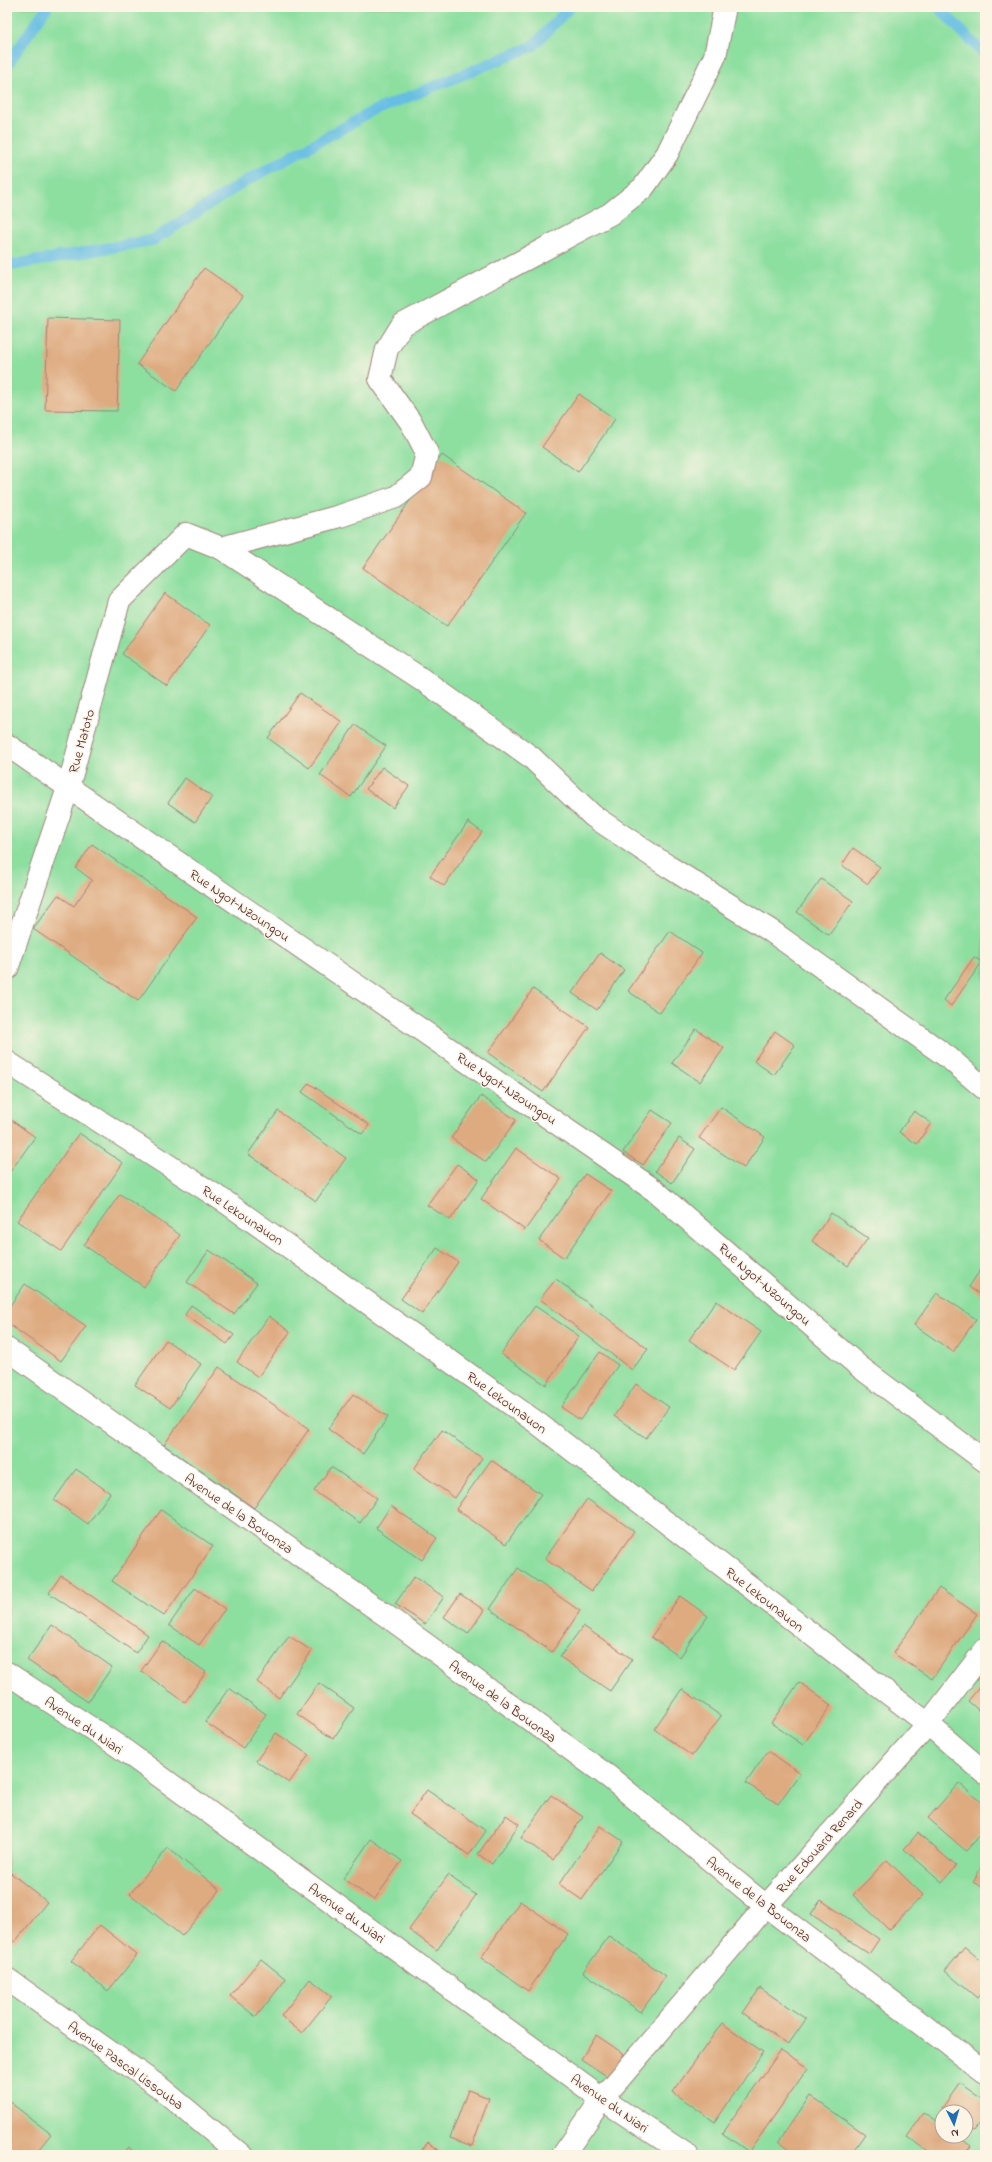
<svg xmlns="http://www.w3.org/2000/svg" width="992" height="2162" font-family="'Indie Flower',sans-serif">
<rect width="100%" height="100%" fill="#fcf5e5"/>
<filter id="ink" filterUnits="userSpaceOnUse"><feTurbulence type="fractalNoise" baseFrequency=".025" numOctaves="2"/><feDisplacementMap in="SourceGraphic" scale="8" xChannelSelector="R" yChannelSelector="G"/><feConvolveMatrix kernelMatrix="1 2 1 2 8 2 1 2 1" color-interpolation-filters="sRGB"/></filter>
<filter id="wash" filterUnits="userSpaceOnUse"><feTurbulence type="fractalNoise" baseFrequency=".012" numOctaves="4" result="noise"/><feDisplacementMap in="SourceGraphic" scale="16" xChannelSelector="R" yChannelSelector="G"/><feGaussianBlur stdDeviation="0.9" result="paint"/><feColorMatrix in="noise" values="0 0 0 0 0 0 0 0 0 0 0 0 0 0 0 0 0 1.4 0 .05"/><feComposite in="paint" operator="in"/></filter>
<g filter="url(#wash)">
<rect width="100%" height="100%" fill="#f0e4c5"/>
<!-- green -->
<path fill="#8ddfa0" stroke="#6c7f66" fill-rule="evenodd" d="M7,7H985V2155H7ZM942,2112H966V2136H942Z"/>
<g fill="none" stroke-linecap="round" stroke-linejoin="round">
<!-- stream -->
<g stroke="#66bee3" stroke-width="11">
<path d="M938,7L985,55"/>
<path d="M7,65L47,7"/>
<path d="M7,266L153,240L246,181L374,111L533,46L570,7"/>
</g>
</g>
<g id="blocks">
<!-- building -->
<g fill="#deab81">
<path d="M204,268L243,295L176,391L137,364Z"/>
<path d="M48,318L120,320L117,411L45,410Z"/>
<path d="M579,394L615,419L578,472L542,447Z"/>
<path d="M442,455L526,513L447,626L363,568Z"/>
<path d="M165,593L210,625L167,686L122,654Z"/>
<path d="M300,693L342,722L309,768L268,738Z"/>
<path d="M355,725L386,746L351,797L320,775Z"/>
<path d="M382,767L409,786L393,808L366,789Z"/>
<path d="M185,778L212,797L195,822L168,803Z"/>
<path d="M468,822L482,832L444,886L430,876Z"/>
<path d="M92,844L197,917L138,1001L33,929L58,895L74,906L92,880L76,868Z"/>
<path d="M853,848L880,867L868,884L842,865Z"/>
<path d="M821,879L853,901L829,935L797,912Z"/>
<path d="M670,931L702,953L660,1013L628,991Z"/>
<path d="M600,953L624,970L597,1010L572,993Z"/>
<path d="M974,957L982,962L951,1006L944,1000Z"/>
<path d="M533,989L589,1027L543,1092L488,1053Z"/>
<path d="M696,1029L724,1048L700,1082L672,1063Z"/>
<path d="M775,1031L795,1045L774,1075L754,1061Z"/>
<path d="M309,1083L369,1125L362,1134L302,1092Z"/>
<path d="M481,1096L516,1120L486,1162L451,1138Z"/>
<path d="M721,1107L765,1137L744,1168L699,1138Z"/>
<path d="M652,1110L672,1123L643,1165L623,1152Z"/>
<path d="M278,1111L346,1158L316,1201L248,1154Z"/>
<path d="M914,1111L931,1123L917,1144L899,1132Z"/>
<path d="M7,1117L35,1137L7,1176Z"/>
<path d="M79,1133L123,1163L61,1251L17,1221Z"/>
<path d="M679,1138L695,1149L672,1183L655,1171Z"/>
<path d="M516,1148L561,1179L525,1230L481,1199Z"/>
<path d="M457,1164L479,1179L450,1220L427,1205Z"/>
<path d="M585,1174L611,1191L564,1258L539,1240Z"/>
<path d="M120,1194L180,1235L144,1287L84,1245Z"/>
<path d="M831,1213L868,1238L848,1266L812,1241Z"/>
<path d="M437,1248L458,1262L422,1314L401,1299Z"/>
<path d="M209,1250L257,1283L234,1314L187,1282Z"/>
<path d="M985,1263V1298L969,1287Z"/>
<path d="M556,1279L648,1349L632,1370L540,1299Z"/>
<path d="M25,1284L86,1326L61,1361L7,1323V1310Z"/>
<path d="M937,1293L976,1319L953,1352L914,1325Z"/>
<path d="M716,1301L761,1332L734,1370L689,1340Z"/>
<path d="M191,1305L234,1335L227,1344L185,1315Z"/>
<path d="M535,1306L579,1336L546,1385L501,1354Z"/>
<path d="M269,1316L290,1332L258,1377L237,1362Z"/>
<path d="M166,1340L201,1364L170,1408L135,1385Z"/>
<path d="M600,1352L618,1365L580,1420L561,1407Z"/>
<path d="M219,1367L309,1429L254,1508L164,1445Z"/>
<path d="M636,1384L669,1407L646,1438L614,1416Z"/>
<path d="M353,1394L388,1417L363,1454L328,1429Z"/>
<path d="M442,1430L482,1458L455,1498L414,1469Z"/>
<path d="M491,1460L541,1494L506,1544L456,1509Z"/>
<path d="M331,1467L377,1498L360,1523L314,1491Z"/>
<path d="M76,1469L110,1493L88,1524L54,1500Z"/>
<path d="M587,1499L634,1531L592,1591L545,1559Z"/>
<path d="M391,1506L437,1538L422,1560L376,1528Z"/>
<path d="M161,1510L213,1546L164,1616L112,1581Z"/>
<path d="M518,1568L580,1611L552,1652L490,1609Z"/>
<path d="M61,1575L148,1635L136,1653L49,1593Z"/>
<path d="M414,1577L444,1597L425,1624L395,1604Z"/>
<path d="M195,1588L225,1609L199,1645L169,1625Z"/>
<path d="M939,1588L977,1614L932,1679L893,1653Z"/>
<path d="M460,1594L484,1610L468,1634L444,1617Z"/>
<path d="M680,1596L708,1616L680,1657L651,1637Z"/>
<path d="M52,1625L112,1667L88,1702L27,1660Z"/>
<path d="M583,1626L632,1659L610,1691L560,1657Z"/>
<path d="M289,1636L312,1651L279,1698L257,1682Z"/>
<path d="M162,1641L206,1672L185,1702L141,1671Z"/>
<path d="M799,1682L831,1705L803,1745L771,1723Z"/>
<path d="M319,1683L354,1708L333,1739L297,1714Z"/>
<path d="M983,1683L985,1685V1716L968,1701Z"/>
<path d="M229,1688L266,1714L243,1748L205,1722Z"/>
<path d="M682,1689L721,1716L692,1756L654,1729Z"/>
<path d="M276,1733L309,1755L289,1783L256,1761Z"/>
<path d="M768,1751L800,1773L778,1804L746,1783Z"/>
<path d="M959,1783L985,1806V1830L966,1851L928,1818Z"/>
<path d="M427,1790L486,1831L469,1855L410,1814Z"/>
<path d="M551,1795L583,1817L553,1860L521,1838Z"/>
<path d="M506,1815L519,1824L492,1864L478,1854Z"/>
<path d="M600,1826L623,1841L582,1900L559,1884Z"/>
<path d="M918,1833L956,1866L942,1882L904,1849Z"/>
<path d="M371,1839L402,1861L374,1900L343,1879Z"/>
<path d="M168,1848L220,1890L182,1936L130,1894Z"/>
<path d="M887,1860L923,1895L889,1930L853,1895Z"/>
<path d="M985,1860V1889L973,1882Z"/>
<path d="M11,1873L47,1902L15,1942L7,1936V1877Z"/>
<path d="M448,1875L476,1895L437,1950L409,1930Z"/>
<path d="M821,1900L879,1939L869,1954L811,1914Z"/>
<path d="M520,1901L568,1934L528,1991L481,1958Z"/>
<path d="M100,1925L137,1955L108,1991L71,1961Z"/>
<path d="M609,1936L666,1976L641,2012L583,1972Z"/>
<path d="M965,1947L985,1964V1988L977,1998L945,1971Z"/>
<path d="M261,1959L286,1979L256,2017L230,1996Z"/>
<path d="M310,1979L332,1996L302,2033L281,2016Z"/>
<path d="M760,1988L806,2019L788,2045L743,2013Z"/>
<path d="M722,2023L763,2052L715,2122L673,2092Z"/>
<path d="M596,2035L624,2054L608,2077L581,2059Z"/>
<path d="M781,2050L808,2068L749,2152L722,2133Z"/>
<path d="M960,2083L985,2100V2115L974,2130L966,2125V2112H948L942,2108Z"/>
<path d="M468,2090L489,2098L472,2146L450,2138Z"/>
<path d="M810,2096L865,2134L850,2155H796L778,2142Z"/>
<path d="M7,2100L51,2134L34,2155H7Z"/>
<path d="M923,2113L942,2126V2136H957L971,2146L964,2155H934L907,2136Z"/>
<path d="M428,2142L445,2155H418Z"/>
<path d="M128,2147L138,2155H121Z"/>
</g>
</g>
</g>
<g filter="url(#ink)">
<use href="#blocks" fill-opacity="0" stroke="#9d8278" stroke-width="1"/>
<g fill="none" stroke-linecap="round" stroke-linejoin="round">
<defs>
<g id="street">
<path d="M221,548L420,678L531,757L593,816L669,867L771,931L949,1058L985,1089"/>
<path d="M7,745L654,1190L861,1368L985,1461"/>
<path d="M7,969L68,788L119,601L186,534L221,548L340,516L396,497L421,477L427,453L412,424L380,379L387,349L402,325L610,214L643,188L667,154L715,56L725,7"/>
<path d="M7,1062L227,1203L536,1422L928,1724L985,1773"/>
<path d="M7,1349L395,1622L609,1777L766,1906L985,2072"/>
<path d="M7,1673L121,1748L602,2099L687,2155"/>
<path d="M7,1979L158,2086L241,2155"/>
<path d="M563,2155L602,2099L766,1906L928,1724L985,1650"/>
</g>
</defs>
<!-- street casing -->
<use href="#street" stroke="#9d8278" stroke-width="24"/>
<!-- street -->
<use href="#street" stroke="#fff" stroke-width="22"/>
</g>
</g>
<g text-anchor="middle" stroke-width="3" stroke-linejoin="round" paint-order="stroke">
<!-- street labels -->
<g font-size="14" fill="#4a1f2b" stroke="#fcf5e5">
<text transform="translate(81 741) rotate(-75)" y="5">Rue Matoto</text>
<text transform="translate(240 905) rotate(34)" y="5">Rue Ngot-Nzoungou</text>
<text transform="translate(507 1088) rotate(34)" y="5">Rue Ngot-Nzoungou</text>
<text transform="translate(243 1215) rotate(34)" y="5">Rue Lekounauon</text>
<text transform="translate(765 1284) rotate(41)" y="5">Rue Ngot-Nzoungou</text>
<text transform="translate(507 1402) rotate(36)" y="5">Rue Lekounauon</text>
<text transform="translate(239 1513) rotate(35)" y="5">Avenue de la Bouonza</text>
<text transform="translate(765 1599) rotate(38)" y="5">Rue Lekounauon</text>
<text transform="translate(503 1701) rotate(36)" y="5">Avenue de la Bouonza</text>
<text transform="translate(84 1725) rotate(34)" y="5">Avenue du Niari</text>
<text transform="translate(819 1846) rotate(-48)" y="5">Rue Edouard Renard</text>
<text transform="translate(759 1899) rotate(38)" y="5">Avenue de la Bouonza</text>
<text transform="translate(347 1913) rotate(36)" y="5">Avenue du Niari</text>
<text transform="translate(126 2065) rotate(36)" y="5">Avenue Pascal Lissouba</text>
<text transform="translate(610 2103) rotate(35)" y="5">Avenue du Niari</text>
</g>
</g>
<!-- margin -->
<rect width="992" height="2162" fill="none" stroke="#fcf5e5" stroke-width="24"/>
<!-- north arrow -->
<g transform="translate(954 2124) rotate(175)"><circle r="19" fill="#fcf5e5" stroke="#b59f9b"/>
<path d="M0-3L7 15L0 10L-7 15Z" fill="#1f6fb2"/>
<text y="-6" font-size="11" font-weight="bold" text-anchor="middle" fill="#4a1f2b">N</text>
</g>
</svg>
